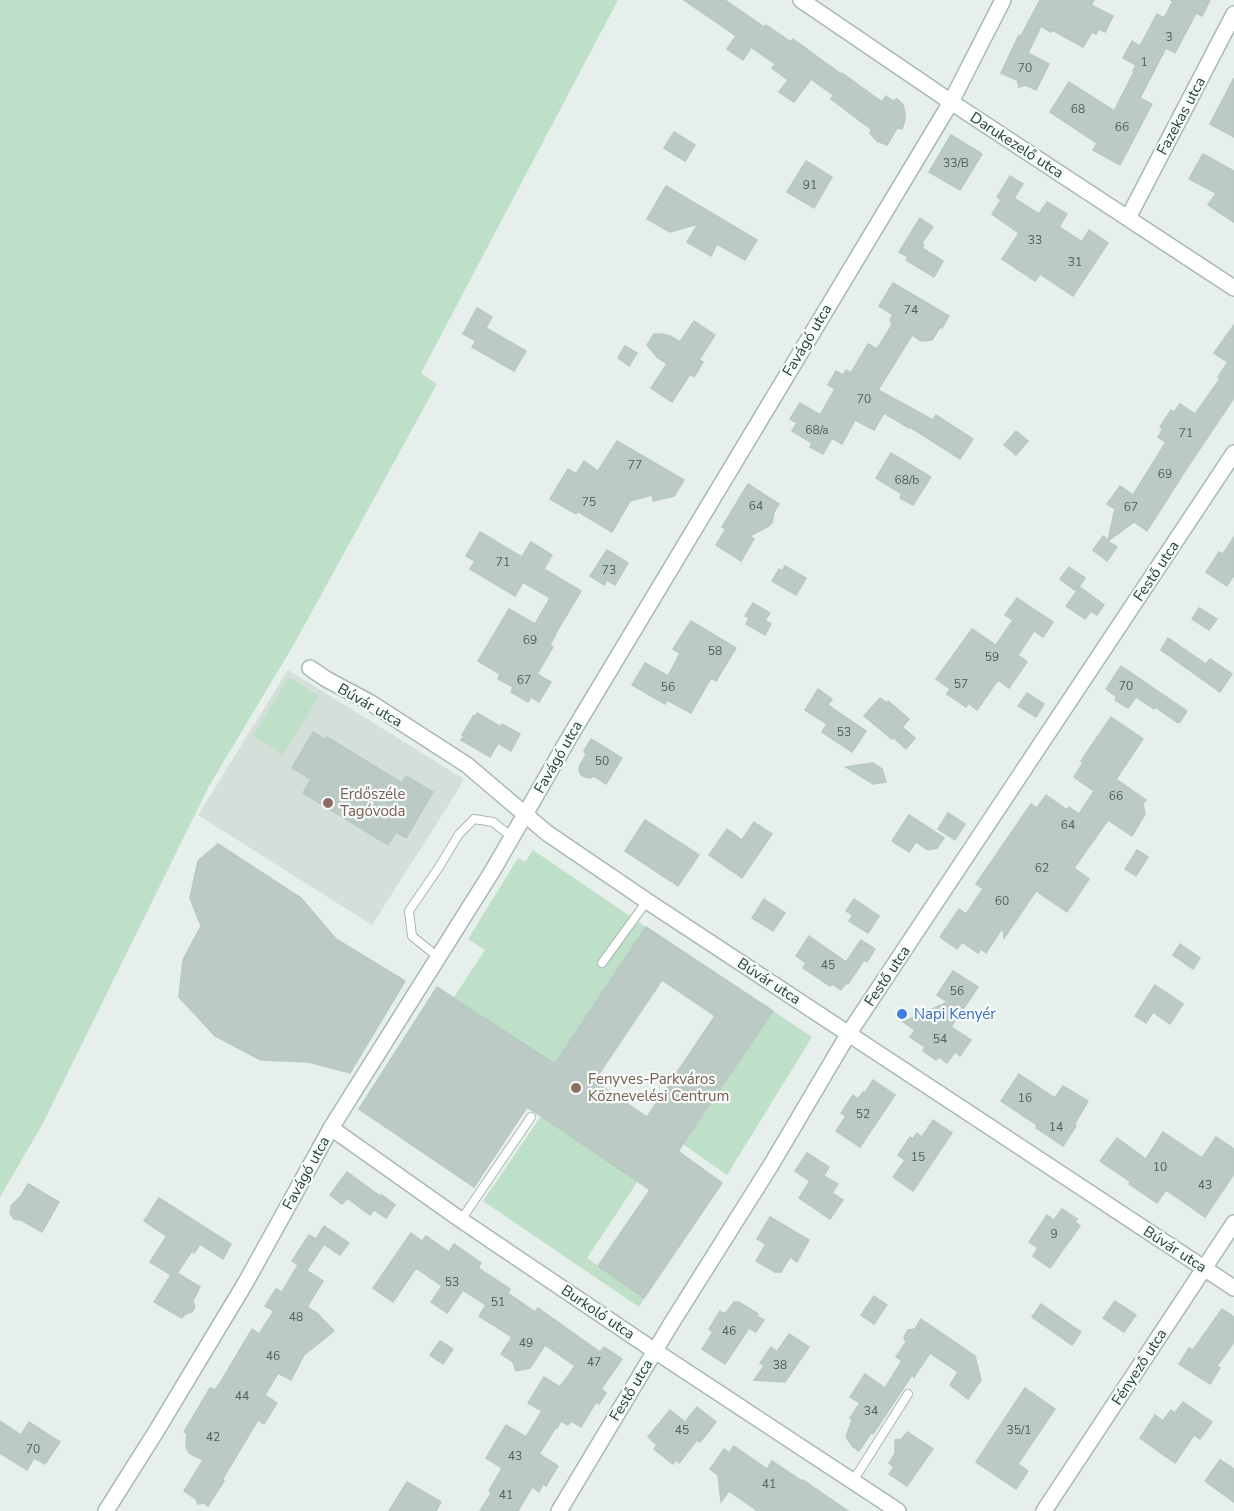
<svg xmlns="http://www.w3.org/2000/svg" width="1234" height="1511" font-family="'Nunito Sans',sans-serif">
<rect width="100%" height="100%" fill="#e6efeb"/>
<!-- built -->
<path fill="#d4dfda" d="M288,670L464,779L458,790L372,925L198,815Z"/>
<!-- green -->
<g fill="#bfe0c8">
<path d="M0,0H618L421,373L437,384L293,646L209,786L42,1125L0,1197Z"/>
<path d="M289,677L319,696L283,755L253,736Z"/>
<path d="M533,850L646,927L555,1064L454,997L485,950L468,939L518,858L525,862Z"/>
<path d="M773,1011L812,1037L727,1175L683,1144Z"/>
<path d="M541,1116L638,1181L587,1258L644,1298L639,1307L483,1201Z"/>
</g>
<!-- building -->
<g fill="#bbcac4" stroke="#b8c9c2" stroke-width="1.5" fill-rule="evenodd">
<path d="M684,0H725L764,27L766,25L791,42L793,39L841,74L842,73L882,102L886,96L893,101L897,99L903,105L905,113V120L902,129L897,128L887,145L877,141L870,133L872,130L831,99L833,95L811,79L794,102L779,92L788,80L772,68L775,64L751,47L743,60L727,49L736,36Z"/>
<path d="M1040,0H1094L1091,5L1113,16L1105,32L1099,29L1096,34L1092,32L1083,47L1052,30L1051,32L1041,26L1028,53L1049,64L1036,90L1026,85L1019,87L1017,80L1001,73L1019,35L1021,36L1022,34Z"/>
<path d="M1170,0H1210L1202,16L1196,13L1175,53L1166,48L1140,98L1152,104L1120,165L1093,150L1097,143L1050,112L1069,82L1114,111L1134,72L1133,71L1136,65L1123,58L1132,41L1140,46L1157,14L1164,18L1173,1Z"/>
<path d="M1234,78V137L1210,124Z"/>
<path d="M674,132L695,145L685,161L664,148Z"/>
<path d="M951,135L982,154L960,190L929,172Z"/>
<path d="M1203,154L1234,171V222L1208,205L1216,193L1189,179Z"/>
<path d="M806,161L832,177L814,208L787,192Z"/>
<path d="M1010,176L1023,184L1014,198L1039,214L1047,202L1067,214L1059,227L1082,242L1089,230L1108,243L1073,296L1040,274L1035,281L1002,259L1019,233L992,214L1001,200L997,197Z"/>
<path d="M666,186L757,240L745,260L717,244L711,256L687,242L698,224L670,232L647,219Z"/>
<path d="M920,218L933,227L921,244L924,245L922,248L943,261L934,277L906,260L908,257L899,252Z"/>
<path d="M893,283L949,316L942,328L940,327L932,340L921,341L912,335L878,390L933,420L936,415L973,439L960,459L910,427L909,428L884,413L874,430L855,420L842,444L832,438L823,454L810,447L812,443L792,431L797,423L790,419L800,403L820,415L835,389L828,385L836,371L843,375L846,370L851,373L868,344L877,349L892,325L890,320L893,315L879,306Z"/>
<path d="M477,308L492,317L486,328L526,351L514,371L472,347L476,341L463,334Z"/>
<path d="M694,321L715,335L699,360L703,362L694,377L690,374L672,402L651,388L667,364L657,357L647,345L654,334H662L670,336L680,342Z"/>
<path d="M1234,325V398L1185,471L1147,531L1134,522L1108,541L1117,547L1107,561L1093,550L1103,536L1108,540L1115,509L1107,504L1120,486L1133,495L1166,442L1158,437L1163,429L1160,427L1171,410L1174,412L1180,404L1195,414L1220,379L1218,377L1228,362L1214,353Z"/>
<path d="M625,346L637,353L629,366L618,358Z"/>
<path d="M1016,431L1028,441L1016,455L1004,445Z"/>
<path d="M617,441L684,480L674,496L653,501L652,495L630,501L612,532L577,511L576,514L550,499L568,469L576,474L584,461L598,471Z"/>
<path d="M891,453L931,477L913,505L900,498L902,494L876,478Z"/>
<path d="M748,484L779,504L774,512L772,523L769,526L750,536L754,539L741,561L716,545L726,529L722,527Z"/>
<path d="M480,532L522,557L531,542L552,555L544,569L581,591L554,636H555L550,645L553,647L537,674L551,682L539,702L531,697L528,702L511,692L513,687L498,679L500,674L478,661L509,609L535,624L550,598L523,582L515,596L470,569L475,561L466,556Z"/>
<path d="M1234,537V575L1227,586L1206,572L1219,552L1223,554Z"/>
<path d="M607,550L628,563L615,585L607,580L604,585L590,576Z"/>
<path d="M785,566L806,578L796,595L772,581L779,569L782,571Z"/>
<path d="M1069,567L1085,578L1076,591L1060,579Z"/>
<path d="M1080,587L1104,605L1097,615L1091,611L1085,619L1066,606Z"/>
<path d="M1017,598L1053,622L1043,637L1034,631L1018,655L1027,662L1009,688L998,680L977,710L968,703L966,707L947,694L950,689L936,679L972,629L996,645L1013,620L1005,615Z"/>
<path d="M753,603L770,613L765,620L771,624L765,635L746,624L749,618L745,616Z"/>
<path d="M1199,608L1217,619L1209,630L1192,619Z"/>
<path d="M691,621L736,648L716,681L711,678L691,713L667,700L665,704L632,685L645,663L668,676L680,653L673,649Z"/>
<path d="M1168,638L1206,664L1210,659L1232,674L1220,692L1161,650Z"/>
<path d="M1121,666L1187,711L1180,722L1178,723L1155,707L1154,709L1136,697L1128,708L1115,700L1117,697L1106,689Z"/>
<path d="M818,689L832,699L828,705L866,731L852,752L822,732L827,724L805,710Z"/>
<path d="M1027,693L1044,704L1036,717L1018,706Z"/>
<path d="M880,698L887,703L888,701L909,719L902,727L915,738L906,749L893,737L892,739L864,716Z"/>
<path d="M477,713L501,727L502,724L520,734L511,751L498,743L490,757L461,740L464,737L462,735L474,715L476,716Z"/>
<path d="M1111,717L1143,739L1116,779L1146,800L1143,803L1145,814L1132,836L1108,820L1074,868L1089,879L1067,912L1036,891L1004,938L1003,927L986,953L981,949L978,953L962,942L957,949L940,937L959,909L966,914L983,889L976,884L1031,804L1037,808L1046,795L1067,810L1069,807L1079,814L1094,791L1074,777L1083,763L1081,761Z"/>
<path d="M313,732L326,740L327,737L402,783L406,776L433,792L406,838L396,832L388,845L303,793L311,779L292,768Z"/>
<path d="M591,739L622,758L606,784L594,776L590,778L585,777L581,775L579,771L580,765L586,755L584,751Z"/>
<path d="M873,763L882,769L886,782L873,784L846,767Z"/>
<path d="M948,813L965,824L955,840L938,829Z"/>
<path d="M909,815L944,838L937,848L928,850L916,842L909,852L892,841Z"/>
<path d="M645,820L699,855L678,886L625,851Z"/>
<path d="M754,822L772,834L742,878L709,855L727,829L742,840Z"/>
<path d="M218,844L301,898L336,939L405,981L350,1073L308,1062L261,1060L215,1036L179,997L183,960L201,926L190,898L198,861Z"/>
<path d="M1137,850L1148,857L1136,876L1125,869Z"/>
<path d="M764,899L785,913L773,931L752,918Z"/>
<path d="M854,899L879,916L868,933L849,921L853,915L846,911Z"/>
<path d="M646,927L773,1011L678,1151L722,1183L644,1298L598,1266L650,1190L541,1116L527,1107L474,1187L359,1109L437,987L555,1064ZM662,980L715,1016L647,1117L594,1081Z"/>
<path d="M809,936L846,962L861,940L875,949L867,962L864,960L848,984L846,983L841,990L832,984L830,986L803,968L806,963L796,956Z"/>
<path d="M1180,944L1200,958L1193,969L1173,955Z"/>
<path d="M953,971L978,987L951,1027L971,1040L960,1056L955,1052L947,1063L939,1057L936,1060L923,1051L925,1047L910,1037L915,1030L903,1022L948,1002L937,995Z"/>
<path d="M1155,985L1183,1004L1170,1024L1153,1012L1146,1023L1135,1016Z"/>
<path d="M1019,1074L1055,1098L1063,1086L1088,1101L1074,1125L1076,1126L1063,1146L1036,1128L1037,1125L1001,1101Z"/>
<path d="M873,1080L895,1095L860,1147L836,1131L846,1116L841,1113L853,1095L858,1099L863,1092L865,1093Z"/>
<path d="M933,1120L952,1133L913,1191L893,1177L905,1160L898,1155L910,1137L913,1139L917,1133L922,1137Z"/>
<path d="M1163,1132L1202,1158L1216,1137L1234,1149V1174L1205,1217L1166,1190L1157,1203L1129,1184L1131,1182L1100,1161L1117,1138L1146,1159Z"/>
<path d="M807,1153L829,1167L824,1176L838,1184L832,1193L843,1200L830,1219L799,1198L810,1181L795,1171Z"/>
<path d="M347,1172L380,1196L382,1195L395,1205L386,1218L374,1210L370,1215L347,1198L342,1204L330,1195Z"/>
<path d="M28,1184L59,1202L42,1232L21,1220L14,1219L10,1213L11,1206L21,1196Z"/>
<path d="M159,1198L231,1244L223,1259L200,1244L194,1253L192,1251L177,1273L200,1287L193,1301L195,1307L192,1312L185,1314L182,1318L154,1302L171,1275L150,1262L167,1236L144,1221Z"/>
<path d="M1062,1209L1077,1219L1075,1222L1080,1226L1050,1268L1033,1256L1038,1248L1029,1242L1047,1215L1054,1220Z"/>
<path d="M770,1217L809,1240L797,1262L790,1257L781,1272H775L756,1261L766,1244L757,1239Z"/>
<path d="M324,1226L349,1243L340,1255L316,1239Z"/>
<path d="M411,1233L422,1241L426,1236L449,1252L454,1244L481,1263L478,1268L510,1289L508,1293L535,1312L538,1308L600,1352L604,1347L622,1359L601,1389L606,1393L599,1404L596,1402L581,1427L571,1421L568,1425L561,1421L557,1428L556,1427L539,1454L558,1466L546,1486L543,1484L539,1492L532,1487L518,1511H480L492,1492L489,1491L502,1468L486,1458L506,1425L526,1437L542,1411L528,1403L544,1377L560,1387L575,1366L545,1345L530,1368L516,1371L513,1362L501,1354L512,1337L479,1316L486,1305L463,1290L447,1313L431,1302L442,1286L416,1268L393,1302L373,1288Z"/>
<path d="M309,1235L324,1244L307,1270L292,1261Z"/>
<path d="M298,1265L323,1281L307,1307L317,1313L334,1331L304,1355L291,1380L278,1373L265,1395L277,1403L264,1424L258,1420L222,1480L224,1481L208,1506L204,1503L198,1504L196,1499L184,1491L203,1460L189,1453L186,1446L187,1433L184,1432L210,1388L215,1390L222,1380L252,1329L259,1334L274,1311L265,1306L276,1289L282,1292Z"/>
<path d="M874,1296L887,1305L874,1324L861,1315Z"/>
<path d="M1115,1301L1136,1315L1124,1332L1103,1318Z"/>
<path d="M734,1302H739L758,1314L757,1316L764,1320L756,1332L749,1328L725,1364L702,1349L713,1332L709,1329L720,1311L725,1314Z"/>
<path d="M1041,1304L1081,1332L1072,1345L1032,1317Z"/>
<path d="M1222,1309L1234,1317V1342L1217,1366L1220,1368L1210,1384L1179,1364L1189,1348L1193,1350Z"/>
<path d="M921,1319L975,1356L981,1380L968,1399L950,1385L958,1372L930,1353L914,1377L912,1375L873,1434L871,1433L859,1451L852,1446L846,1437L852,1420L850,1418L860,1403L850,1397L865,1374L885,1388L902,1361L896,1357L906,1342L904,1337L908,1330L915,1329Z"/>
<path d="M789,1334L809,1347L785,1382L754,1380L764,1366L760,1363L771,1347L777,1352Z"/>
<path d="M440,1341L453,1349L443,1364L430,1355Z"/>
<path d="M1025,1388L1055,1409L1018,1464L1028,1471L1016,1489L976,1462Z"/>
<path d="M1183,1402L1212,1422L1200,1439L1194,1435L1175,1463L1140,1438L1155,1415L1163,1421L1171,1410L1175,1413Z"/>
<path d="M697,1407L716,1422L700,1442L697,1440L679,1463L676,1460L673,1464L654,1449L657,1445L648,1437L670,1410L685,1422Z"/>
<path d="M0,1421L21,1435L29,1422L60,1442L45,1464L34,1458L27,1470L0,1453Z"/>
<path d="M907,1432L933,1449L907,1486L889,1474L894,1467L889,1463L895,1454V1440L902,1439Z"/>
<path d="M734,1446L767,1469L772,1461L802,1481L803,1480L848,1511H758L729,1491L721,1502L718,1475L710,1469L724,1449L729,1453Z"/>
<path d="M1220,1460L1234,1469V1502L1205,1481Z"/>
<path d="M407,1482L441,1502L436,1511H389Z"/>
</g>
<g fill="none" stroke-linecap="round" stroke-linejoin="round">
<defs>
<g id="lane">
<path d="M439,958L412,936L409,911L439,867L459,834L474,819L493,822L512,837"/>
<path d="M602,963L647,901"/>
<path d="M461,1220L531,1117"/>
<path d="M853,1481L908,1394"/>
</g>
<g id="street">
<path d="M801,0L951,102L1234,288"/>
<path d="M1128,218L1234,14"/>
<path d="M310,668L326,679L371,703L467,765L547,833L647,901L1234,1288"/>
<path d="M331,1128L461,1220L655,1351L898,1511"/>
<path d="M106,1511L157,1430L246,1282L331,1128L493,870L569,738L951,102L1003,0"/>
<path d="M559,1511L671,1324L771,1165L849,1033L1234,453"/>
<path d="M1044,1511L1234,1223"/>
</g>
</defs>
<!-- lane casing -->
<use href="#lane" stroke="#a8b8b2" stroke-width="10"/>
<!-- street casing -->
<use href="#street" stroke="#a8b8b2" stroke-width="18"/>
<!-- lane -->
<use href="#lane" stroke="#fff" stroke-width="8"/>
<!-- street -->
<use href="#street" stroke="#fff" stroke-width="15"/>
</g>
<!-- markers -->
<g fill="#8d6e63" stroke="#f7fbf9" stroke-width="2">
<circle cx="328" cy="803" r="6"/>
<circle cx="576" cy="1088" r="6"/>
</g>
<circle fill="#3f7fe0" stroke="#f7fbf9" stroke-width="2" cx="902" cy="1014" r="6"/>
<g text-anchor="middle" stroke-width="4.5" stroke-linejoin="round" paint-order="stroke">
<!-- number labels -->
<g font-size="12" fill="#4a645c">
<text x="1169" y="41">3</text>
<text x="1144" y="66">1</text>
<text x="1025" y="72">70</text>
<text x="1078" y="113">68</text>
<text x="1122" y="131">66</text>
<text x="956" y="167">33/B</text>
<text x="810" y="189">91</text>
<text x="1035" y="244">33</text>
<text x="1075" y="266">31</text>
<text x="911" y="314">74</text>
<text x="864" y="403">70</text>
<text x="817" y="434">68/a</text>
<text x="1186" y="437">71</text>
<text x="635" y="469">77</text>
<text x="1165" y="478">69</text>
<text x="907" y="484">68/b</text>
<text x="589" y="506">75</text>
<text x="756" y="510">64</text>
<text x="1131" y="511">67</text>
<text x="503" y="566">71</text>
<text x="609" y="574">73</text>
<text x="530" y="644">69</text>
<text x="715" y="655">58</text>
<text x="992" y="661">59</text>
<text x="524" y="684">67</text>
<text x="961" y="688">57</text>
<text x="1126" y="690">70</text>
<text x="668" y="691">56</text>
<text x="844" y="736">53</text>
<text x="602" y="765">50</text>
<text x="1116" y="800">66</text>
<text x="1068" y="829">64</text>
<text x="1042" y="872">62</text>
<text x="1002" y="905">60</text>
<text x="828" y="969">45</text>
<text x="957" y="995">56</text>
<text x="940" y="1043">54</text>
<text x="1025" y="1102">16</text>
<text x="863" y="1118">52</text>
<text x="1056" y="1131">14</text>
<text x="918" y="1161">15</text>
<text x="1160" y="1171">10</text>
<text x="1205" y="1189">43</text>
<text x="1054" y="1238">9</text>
<text x="452" y="1286">53</text>
<text x="498" y="1306">51</text>
<text x="296" y="1321">48</text>
<text x="729" y="1335">46</text>
<text x="526" y="1347">49</text>
<text x="273" y="1360">46</text>
<text x="594" y="1366">47</text>
<text x="780" y="1369">38</text>
<text x="242" y="1400">44</text>
<text x="871" y="1415">34</text>
<text x="682" y="1434">45</text>
<text x="1019" y="1434">35/1</text>
<text x="213" y="1441">42</text>
<text x="33" y="1453">70</text>
<text x="515" y="1460">43</text>
<text x="769" y="1488">41</text>
<text x="506" y="1499">41</text>
</g>
<!-- street labels -->
<g font-size="15" fill="#24423a" stroke="#f7fbf9">
<text transform="translate(1181 116) rotate(-62)" y="5">Fazekas utca</text>
<text transform="translate(1017 145) rotate(33)" y="5">Darukezelő utca</text>
<text transform="translate(807 340) rotate(-59)" y="5">Favágó utca</text>
<text transform="translate(1156 571) rotate(-56)" y="5">Festő utca</text>
<text transform="translate(370 705) rotate(30)" y="5">Búvár utca</text>
<text transform="translate(558 757) rotate(-60)" y="5">Favágó utca</text>
<text transform="translate(887 976) rotate(-56)" y="5">Festő utca</text>
<text transform="translate(769 981) rotate(33)" y="5">Búvár utca</text>
<text transform="translate(306 1173) rotate(-61)" y="5">Favágó utca</text>
<text transform="translate(1175 1249) rotate(33)" y="5">Búvár utca</text>
<text transform="translate(598 1312) rotate(34)" y="5">Burkoló utca</text>
<text transform="translate(1139 1367) rotate(-57)" y="5">Fényező utca</text>
<text transform="translate(631 1390) rotate(-59)" y="5">Festő utca</text>
</g>
<!-- education labels -->
<g font-size="15" fill="#785e54" stroke="#f7fbf9" text-anchor="start">
<text x="340" y="799">Erdőszéle<tspan x="340" dy="17">Tagóvoda</tspan></text>
<text x="588" y="1084">Fenyves-Parkváros<tspan x="588" dy="17">Köznevelési Centrum</tspan></text>
</g>
<!-- shop labels -->
<g font-size="15" fill="#366cbe" stroke="#f7fbf9" text-anchor="start">
<text x="914" y="1019">Napi Kenyér</text>
</g>
</g>
</svg>
